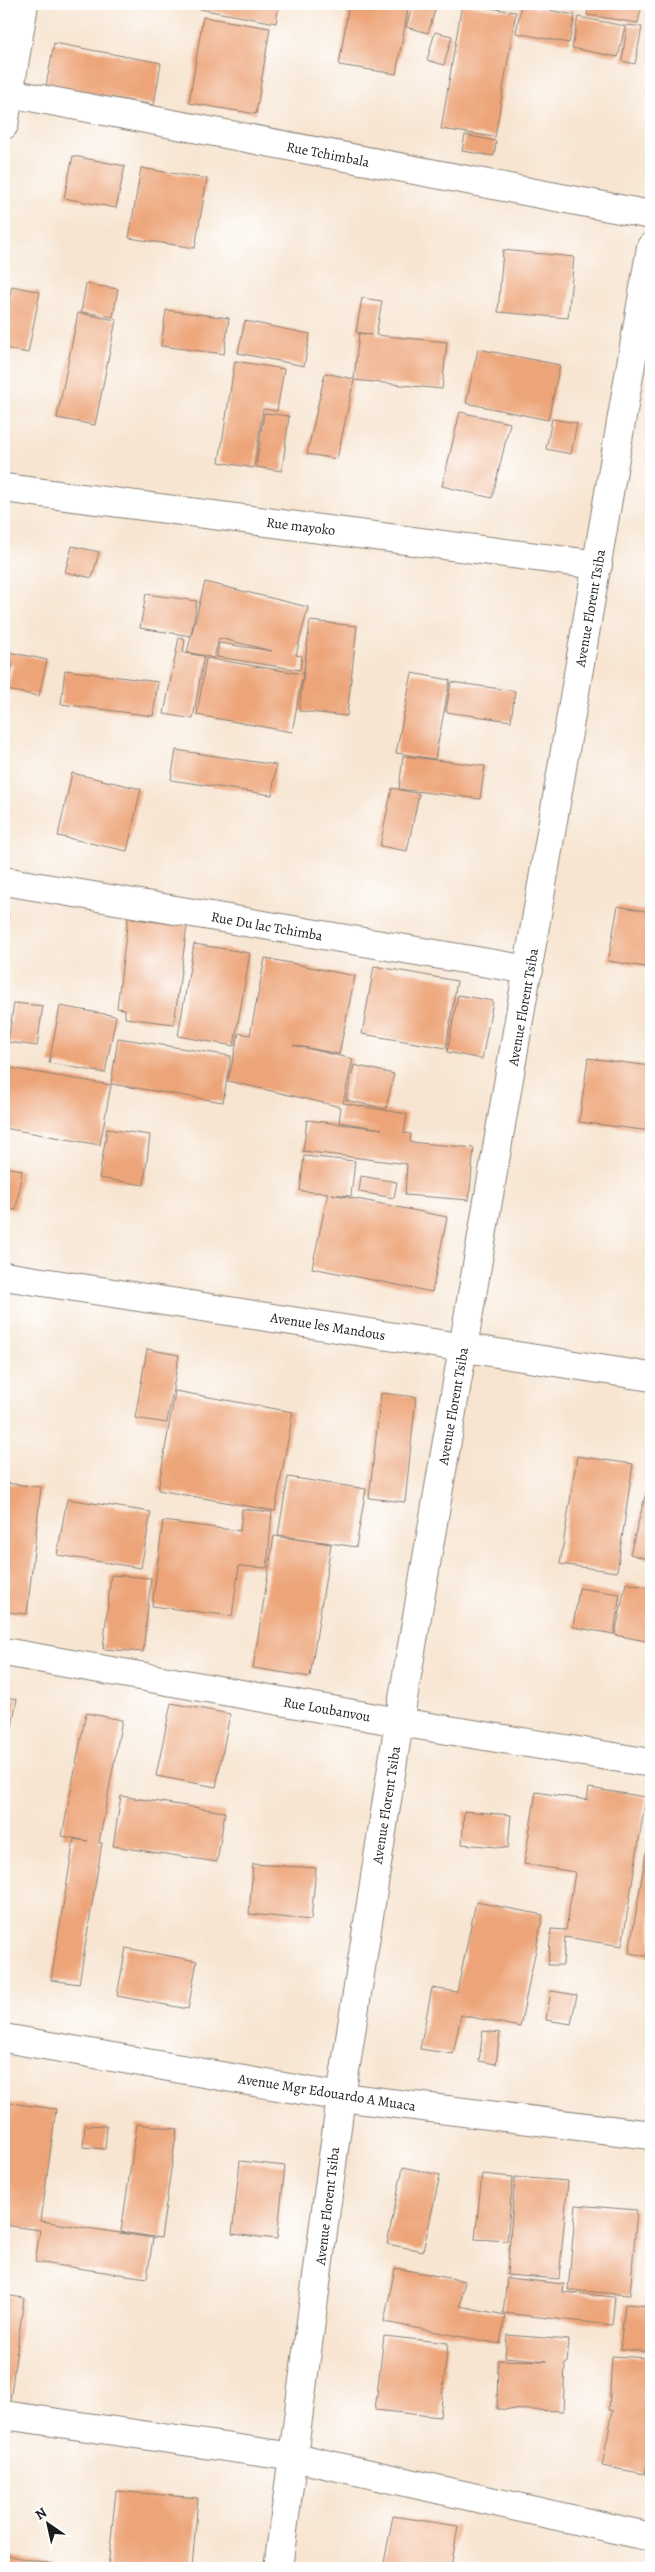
<svg xmlns="http://www.w3.org/2000/svg" width="655" height="2572" font-family="Alegreya,serif">
<rect width="100%" height="100%" fill="#fff"/>
<filter id="ink" filterUnits="userSpaceOnUse"><feTurbulence type="fractalNoise" baseFrequency=".02" numOctaves="2"/><feDisplacementMap in="SourceGraphic" scale="10" xChannelSelector="R" yChannelSelector="G"/><feConvolveMatrix kernelMatrix="1 2 1 2 8 2 1 2 1" color-interpolation-filters="sRGB"/></filter>
<filter id="wash" filterUnits="userSpaceOnUse"><feTurbulence type="fractalNoise" baseFrequency=".0096" numOctaves="4" result="noise"/><feDisplacementMap in="SourceGraphic" scale="20" xChannelSelector="R" yChannelSelector="G"/><feGaussianBlur stdDeviation="1.12" result="paint"/><feColorMatrix in="noise" values="0 0 0 0 0 0 0 0 0 0 0 0 0 0 0 0 0 1.4 0 .05"/><feComposite in="paint" operator="in"/></filter>
<g filter="url(#wash)">
<rect width="100%" height="100%" fill="#f7e5d1"/>
<g id="blocks">
<!-- building -->
<g fill="#eda478">
<path d="M172,4H279L276,23Z"/>
<path d="M349,4H372L408,9L396,74L339,65Z"/>
<path d="M413,4H437L428,33L406,27Z"/>
<path d="M462,4L516,12L495,137L441,129Z"/>
<path d="M540,4H576L575,10Z"/>
<path d="M589,4H642L638,23L587,15Z"/>
<path d="M521,5L575,15L569,43L516,33Z"/>
<path d="M203,17L270,28L256,114L189,103Z"/>
<path d="M578,17L625,26L618,57L572,48Z"/>
<path d="M627,25L642,27L635,64L622,61Z"/>
<path d="M435,32L452,36L444,65L427,60Z"/>
<path d="M54,43L161,63L154,105L46,86Z"/>
<path d="M465,135L496,141L494,156L462,151Z"/>
<path d="M73,156L125,166L116,208L64,198Z"/>
<path d="M141,168L207,179L195,248L129,238Z"/>
<path d="M503,250L574,257L568,318L498,312Z"/>
<path d="M86,284L118,289L113,317L81,312Z"/>
<path d="M12,286L40,292L28,353L4,348V326Z"/>
<path d="M362,298L382,301L376,335L447,342L442,389L354,380L337,459L307,454L325,373L354,379L359,333L371,335L356,332Z"/>
<path d="M166,310L229,318L224,354L161,346Z"/>
<path d="M78,313L116,320L95,425L57,418Z"/>
<path d="M245,321L310,334L304,366L238,353Z"/>
<path d="M478,349L560,365L548,420L466,403Z"/>
<path d="M235,361L284,369L277,411L263,409L254,468L219,462Z"/>
<path d="M460,412L510,423L492,498L442,486Z"/>
<path d="M264,413L289,416L282,471L256,467Z"/>
<path d="M552,419L577,423L571,454L546,449Z"/>
<path d="M72,546L99,552L92,578L65,572Z"/>
<path d="M205,582L308,607L296,655L302,656L300,670L217,657L219,643L272,651L219,638L214,658L187,652Z"/>
<path d="M146,594L197,601L191,636L140,628Z"/>
<path d="M310,621L357,626L347,716L299,711Z"/>
<path d="M179,637L185,639L183,653L204,656L193,719L164,714Z"/>
<path d="M4,651L47,660L39,696L7,690L13,665L4,662Z"/>
<path d="M206,658L303,674L292,732L197,715Z"/>
<path d="M65,670L158,682L153,716L61,704Z"/>
<path d="M412,673L450,680L435,759L396,753Z"/>
<path d="M451,682L515,691L511,721L446,712Z"/>
<path d="M176,750L276,765L272,795L171,780Z"/>
<path d="M403,756L485,766L480,799L399,789Z"/>
<path d="M72,773L141,789L127,851L58,836Z"/>
<path d="M392,788L419,794L407,851L380,846Z"/>
<path d="M618,906L651,912V968L608,961Z"/>
<path d="M4,911L8,912L5,941H4Z"/>
<path d="M128,918L187,926L174,1024L125,1018V1009L117,1008Z"/>
<path d="M194,944L250,953L234,1046L178,1036Z"/>
<path d="M265,958L355,976L339,1054L293,1045L353,1059L343,1103L407,1114L404,1133L411,1134L410,1142L474,1148L469,1200L405,1195L407,1164L303,1151L307,1120L382,1129L339,1122L341,1107L228,1081L239,1033L250,1035Z"/>
<path d="M374,966L457,981L446,1048L362,1034Z"/>
<path d="M458,995L493,1001L482,1059L447,1052Z"/>
<path d="M14,1003L43,1006L37,1046L8,1042Z"/>
<path d="M60,1006L116,1016L105,1073L49,1063Z"/>
<path d="M118,1038L231,1056L223,1102L111,1084Z"/>
<path d="M588,1058L651,1066V1131L579,1122Z"/>
<path d="M354,1065L394,1074L386,1109L346,1100Z"/>
<path d="M4,1067L111,1085L100,1145L4,1128Z"/>
<path d="M107,1129L150,1135L144,1185L99,1178Z"/>
<path d="M650,1150H651V1177H647Z"/>
<path d="M304,1156L355,1161L351,1196L332,1194L447,1217L432,1292L312,1268L328,1193L300,1191Z"/>
<path d="M4,1167L22,1170L16,1210L4,1208Z"/>
<path d="M361,1176L397,1182L394,1198L359,1192Z"/>
<path d="M147,1349L179,1355L167,1423L135,1418Z"/>
<path d="M175,1391L293,1412L275,1511L158,1490Z"/>
<path d="M381,1393L416,1397L405,1502L369,1498Z"/>
<path d="M577,1456L633,1464L617,1572L560,1564Z"/>
<path d="M288,1477L366,1489L356,1547L278,1535Z"/>
<path d="M4,1483L41,1487L27,1614L4,1612Z"/>
<path d="M647,1489L651,1490V1560L630,1554Z"/>
<path d="M67,1499L151,1512L141,1568L57,1555Z"/>
<path d="M242,1509L272,1512L267,1568L239,1566L232,1616L152,1606L163,1521L240,1531Z"/>
<path d="M274,1536L331,1544L310,1677L253,1668Z"/>
<path d="M111,1575L151,1578L143,1652L103,1649Z"/>
<path d="M626,1583L651,1588V1642L615,1635Z"/>
<path d="M579,1588L620,1594L614,1634L573,1627Z"/>
<path d="M4,1697L17,1699L5,1763H4Z"/>
<path d="M171,1703L230,1714L216,1787L156,1776Z"/>
<path d="M86,1713L122,1720L99,1843H102L79,1984L51,1980L74,1839L88,1841L62,1836Z"/>
<path d="M589,1788L646,1797L622,1946L565,1937L563,1965H548L551,1929L566,1930L575,1872L524,1864L536,1792L587,1800Z"/>
<path d="M121,1796L225,1812L217,1862L113,1846Z"/>
<path d="M464,1811L511,1815L508,1848L462,1844Z"/>
<path d="M646,1853L651,1854V1957L629,1953Z"/>
<path d="M253,1864L316,1868L311,1920L249,1914Z"/>
<path d="M476,1902L543,1915L520,2027L461,2015L453,2054L420,2049L432,1988L457,1992Z"/>
<path d="M126,1948L197,1961L188,2009L117,1996Z"/>
<path d="M551,1991L577,1995L571,2024L546,2020Z"/>
<path d="M483,2031L500,2033L496,2064L479,2061Z"/>
<path d="M10,2103L56,2109L41,2221L153,2238L147,2278L35,2262L40,2230L4,2225V2148Z"/>
<path d="M137,2124L177,2129L161,2238L121,2232Z"/>
<path d="M85,2125L107,2126L105,2149L83,2147Z"/>
<path d="M240,2161L285,2166L277,2239L232,2234Z"/>
<path d="M403,2167L440,2175L423,2251L387,2244Z"/>
<path d="M482,2174L513,2177L507,2241L475,2239Z"/>
<path d="M515,2177L568,2181L559,2279L507,2275Z"/>
<path d="M576,2205L637,2210L630,2295L568,2290Z"/>
<path d="M395,2268L465,2281L460,2306L505,2315L500,2344L384,2322Z"/>
<path d="M507,2278L564,2284L563,2292L615,2297L612,2325L503,2313Z"/>
<path d="M4,2295L24,2298L9,2408L4,2407Z"/>
<path d="M625,2304L651,2306V2352L620,2349Z"/>
<path d="M507,2335L569,2340L567,2363H565L563,2411L497,2409L498,2360L547,2361L505,2357Z"/>
<path d="M384,2336L448,2343L440,2417L375,2410Z"/>
<path d="M612,2356L651,2358V2444L645,2474L602,2466L613,2410H609Z"/>
<path d="M116,2491L198,2498L192,2568H108Z"/>
<path d="M393,2516L458,2526L451,2568H383Z"/>
<path d="M4,2555L54,2564L53,2568H4Z"/>
</g>
</g>
</g>
<g filter="url(#ink)">
<use href="#blocks" fill-opacity="0" stroke="#8a8076" stroke-width="1"/>
<g fill="none" stroke-linecap="round" stroke-linejoin="round">
<defs>
<g id="street">
<path d="M4,92L651,215"/>
<path d="M4,125L24,4"/>
<path d="M4,488L598,565"/>
<path d="M4,881L529,970"/>
<path d="M4,1276L651,1377"/>
<path d="M4,1652L399,1722L651,1763"/>
<path d="M4,2038L341,2097L651,2135"/>
<path d="M4,2415L294,2457L651,2537"/>
<path d="M278,2568L341,2097L399,1722L651,247"/>
</g>
</defs>
<!-- street casing -->
<use href="#street" stroke="#8a8076" stroke-width="30"/>
<!-- street -->
<use href="#street" stroke="#fff" stroke-width="28"/>
</g>
</g>
<g text-anchor="middle" stroke-width="4.5" stroke-linejoin="round" paint-order="stroke">
<!-- street labels -->
<g font-size="14" fill="#1c1c1c" stroke="#fff">
<text transform="translate(328 154) rotate(11)" y="5">Rue Tchimbala</text>
<text transform="translate(301 526) rotate(7)" y="5">Rue mayoko</text>
<text transform="translate(590 608) rotate(-80)" y="5">Avenue Florent Tsiba</text>
<text transform="translate(267 926) rotate(10)" y="5">Rue Du lac Tchimba</text>
<text transform="translate(523 1007) rotate(-80)" y="5">Avenue Florent Tsiba</text>
<text transform="translate(328 1326) rotate(9)" y="5">Avenue les Mandous</text>
<text transform="translate(453 1406) rotate(-80)" y="5">Avenue Florent Tsiba</text>
<text transform="translate(327 1709) rotate(10)" y="5">Rue Loubanvou</text>
<text transform="translate(386 1805) rotate(-81)" y="5">Avenue Florent Tsiba</text>
<text transform="translate(327 2092) rotate(9)" y="5">Avenue Mgr Edouardo A Muaca</text>
<text transform="translate(327 2206) rotate(-83)" y="5">Avenue Florent Tsiba</text>
</g>
</g>
<!-- margin -->
<rect width="655" height="2572" fill="none" stroke="#fff" stroke-width="20"/>
<!-- north arrow -->
<g transform="translate(48 2524) rotate(326)" stroke="#ffffff" stroke-width="4" paint-order="stroke">
<path d="M0-4L9 19L0 12L-9 19Z" fill="#1c1c1c"/>
<text y="-8" font-size="14" font-weight="bold" text-anchor="middle" fill="#1c1c1c">N</text>
</g>
</svg>
